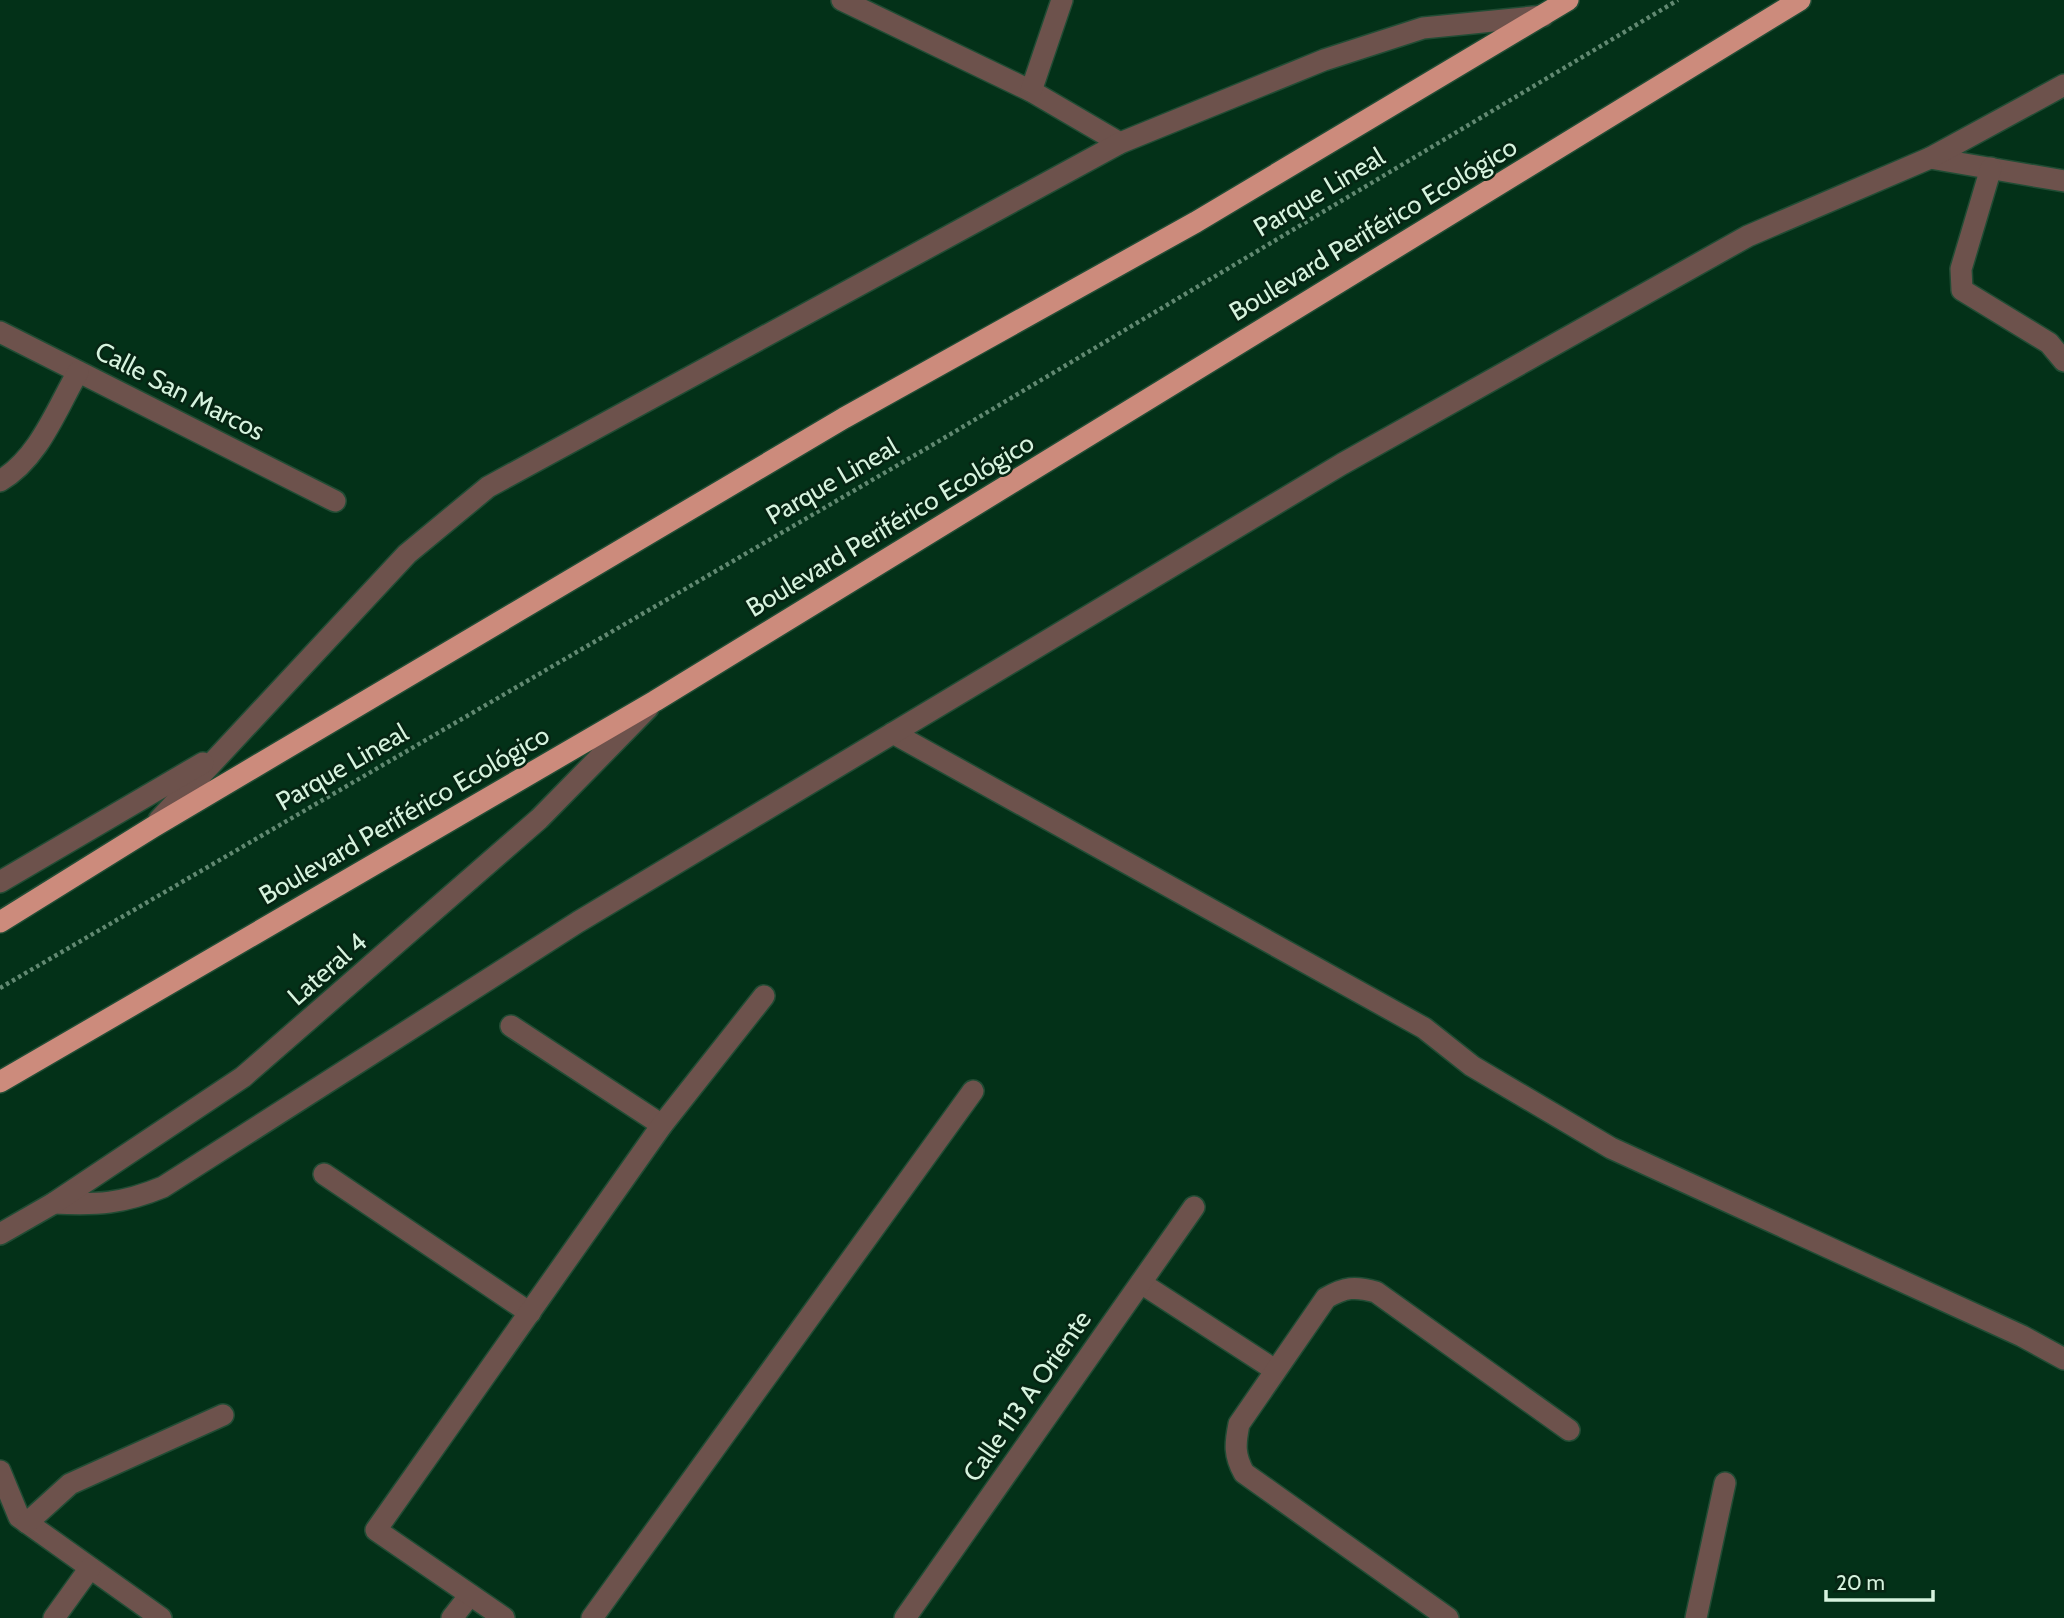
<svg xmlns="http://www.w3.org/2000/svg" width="2064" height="1618" font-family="Cabin,sans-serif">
<rect width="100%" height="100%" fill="#033118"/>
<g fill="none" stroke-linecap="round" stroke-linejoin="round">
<defs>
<g id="minor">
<path d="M842,0L1031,91L1120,143"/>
<path d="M1031,91L1062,0"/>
<path d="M1930,158L2064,181"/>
<path d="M1991,168L1961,269L1962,290L2049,343L2064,361"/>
<path d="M0,332L335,501"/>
<path d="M0,481C39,458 56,410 78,372"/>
<path d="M893,733L1424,1028L1472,1066L1611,1148L2022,1336L2064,1359"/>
<path d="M159,820L407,554L488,487L1120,143L1324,60L1423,28L1543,16"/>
<path d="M0,882L203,763"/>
<path d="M511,1026L662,1125"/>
<path d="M324,1174L530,1313"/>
<path d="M54,1203C98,1205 122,1204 163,1187L578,922L1342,464L1748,236L1930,158L2064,85"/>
<path d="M0,1234L54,1203L243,1077L539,819L648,708"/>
<path d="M1141,1283L1275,1370"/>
<path d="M0,1471L19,1517L161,1618"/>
<path d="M27,1523L70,1484L223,1415"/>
<path d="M54,1618L90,1568"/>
<path d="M452,1618L470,1595"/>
<path d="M504,1618L376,1530L662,1125L764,996"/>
<path d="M592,1618L973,1091"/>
<path d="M905,1618L1194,1207"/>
<path d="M1448,1618L1244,1473C1234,1455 1235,1444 1239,1424L1326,1298C1345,1287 1355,1286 1376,1292L1569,1430"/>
<path d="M1696,1618L1725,1483"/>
</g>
<g id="highway">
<path d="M0,922L153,827L844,418L1196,222L1568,0"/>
<path d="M0,1082L655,701L1800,0"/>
</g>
</defs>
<!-- minor casing -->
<use href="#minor" stroke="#214c34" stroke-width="24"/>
<!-- highway casing -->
<use href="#highway" stroke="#214c34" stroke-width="24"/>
<!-- path -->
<path stroke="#628972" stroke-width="4.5" stroke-dasharray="3.5 3.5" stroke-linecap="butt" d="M0,988L934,444L1678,0"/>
<!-- minor -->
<use href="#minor" stroke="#6d524c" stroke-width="21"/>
<!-- highway -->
<use href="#highway" stroke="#cc8b7c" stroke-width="21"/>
</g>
<g text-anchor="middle" stroke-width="5" stroke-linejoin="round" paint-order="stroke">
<!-- street labels -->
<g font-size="26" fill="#d6f3de" stroke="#062513">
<text transform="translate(1319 192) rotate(-31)" y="9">Parque Lineal</text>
<text transform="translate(1373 229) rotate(-31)" y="9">Boulevard Periférico Ecológico</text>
<text transform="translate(180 391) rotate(27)" y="9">Calle San Marcos</text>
<text transform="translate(832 481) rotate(-30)" y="9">Parque Lineal</text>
<text transform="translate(890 525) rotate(-31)" y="9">Boulevard Periférico Ecológico</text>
<text transform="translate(342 767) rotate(-30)" y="9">Parque Lineal</text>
<text transform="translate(404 815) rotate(-30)" y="9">Boulevard Periférico Ecológico</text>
<text transform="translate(327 969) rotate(-41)" y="9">Lateral 4</text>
<text transform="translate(1027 1396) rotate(-55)" y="9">Calle 113 A Oriente</text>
</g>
</g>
<!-- scale -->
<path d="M1826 1590v10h107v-10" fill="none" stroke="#d6f3de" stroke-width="3.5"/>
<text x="1836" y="1590" font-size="21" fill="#d6f3de" stroke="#062513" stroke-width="5" paint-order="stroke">20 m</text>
</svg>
